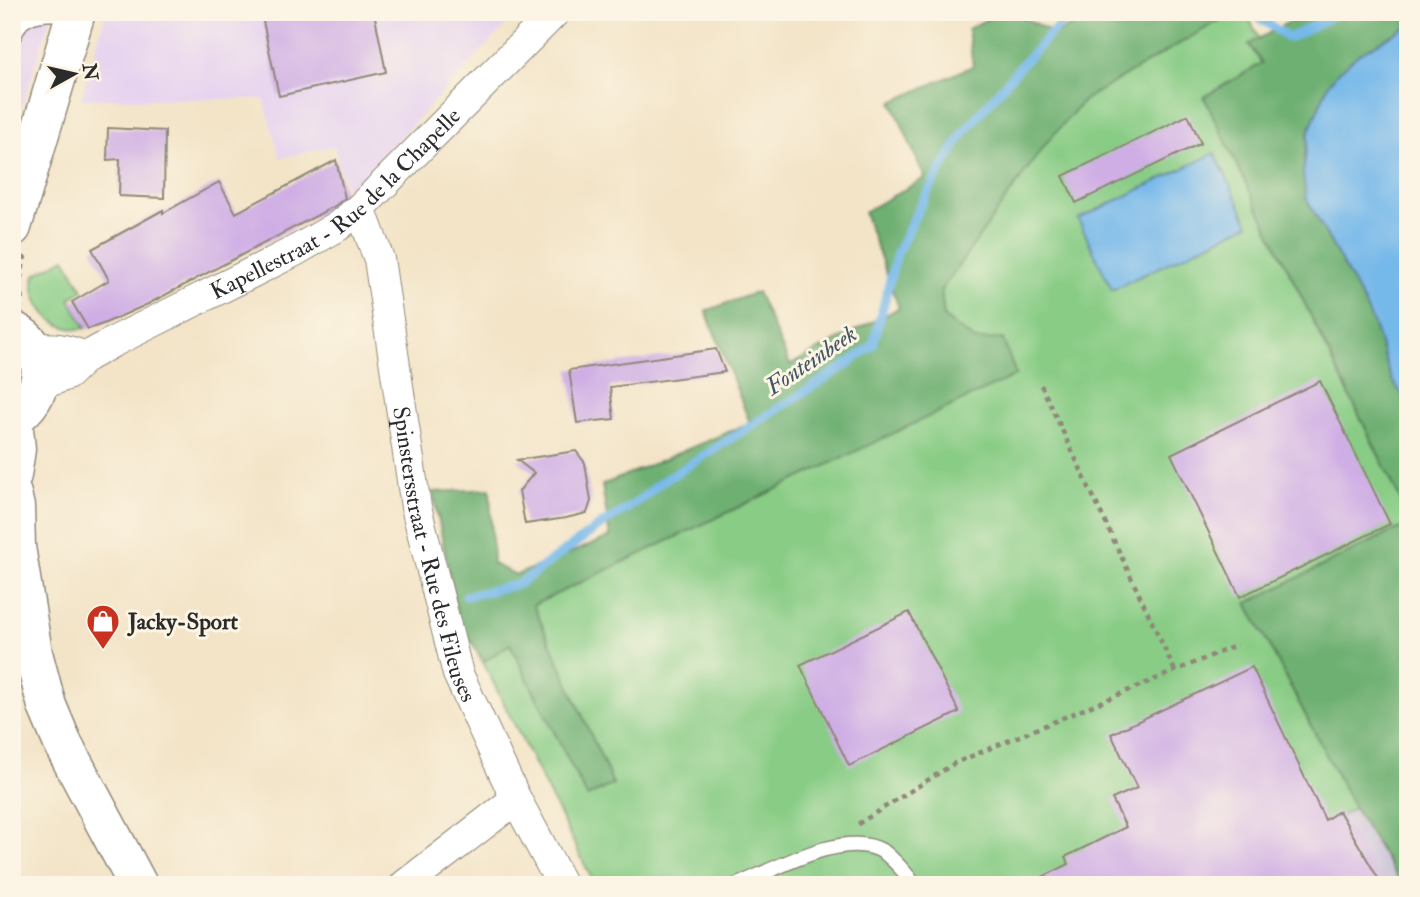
<svg xmlns="http://www.w3.org/2000/svg" width="1420" height="897" font-family="'IM FELL Double Pica',serif">
<rect width="100%" height="100%" fill="#fcf5e5"/>
<filter id="ink" filterUnits="userSpaceOnUse"><feTurbulence type="fractalNoise" baseFrequency=".0143" numOctaves="2"/><feDisplacementMap in="SourceGraphic" scale="14" xChannelSelector="R" yChannelSelector="G"/><feConvolveMatrix kernelMatrix="1 2 1 2 8 2 1 2 1" color-interpolation-filters="sRGB"/></filter>
<filter id="wash" filterUnits="userSpaceOnUse"><feTurbulence type="fractalNoise" baseFrequency=".00686" numOctaves="4" result="noise"/><feDisplacementMap in="SourceGraphic" scale="28" xChannelSelector="R" yChannelSelector="G"/><feGaussianBlur stdDeviation="1.57" result="paint"/><feColorMatrix in="noise" values="0 0 0 0 0 0 0 0 0 0 0 0 0 0 0 0 0 1.4 0 .05"/><feComposite in="paint" operator="in"/></filter>
<g filter="url(#wash)">
<rect width="100%" height="100%" fill="#f3e4c7"/>
<!-- built -->
<g fill="#e6d3f0">
<path d="M12,12H52L12,137Z"/>
<path d="M106,12H518L348,193L334,146L280,158L264,99H81Z"/>
</g>
<!-- industrial -->
<path fill="#c8c0d8" d="M1354,808L1402,885H1222Z"/>
<!-- green -->
<g fill="#88cc85" stroke="#5a7c58" stroke-width="2">
<path d="M1233,12H1246L1259,39L1249,45L1262,63L1204,97L1408,515V526L1395,530L1247,603L1354,808L1222,885H595L483,662L510,644L587,797L613,784L533,605L1015,375L975,340L944,318L941,290L1046,143L1084,100Z"/>
<path d="M65,258L83,290L70,299L86,328C57,335 27,304 35,275Z"/>
</g>
<!-- forest -->
<g fill="#6eb072" stroke="#4c6e4e" stroke-width="2">
<path d="M1000,12H1013L1055,34L1102,12H1233L1084,100L1046,143L941,290L944,318L975,340L1003,339L1016,375L533,605L613,784L587,797L510,644L483,662L458,618L433,492L490,489L493,564L516,575L610,537L602,485L750,423L706,311L757,292L790,365L899,308L864,212L925,178L892,102L973,66L968,29Z"/>
<path d="M1307,12H1408V26L1359,54L1328,85L1309,131L1304,161L1306,198L1362,299L1374,325L1390,375L1394,383L1408,402V515L1204,97L1262,63L1249,44Z"/>
<path d="M1408,526V648L1404,655L1408,658V885H1402L1354,808L1247,603L1395,530Z"/>
</g>
<!-- water -->
<g fill="#74b8ea" stroke="#50728a" stroke-width="2">
<path d="M1408,26V402L1394,383L1390,375L1374,325L1362,299L1306,198L1303,173L1309,131L1328,85L1338,72L1359,54Z"/>
<path d="M1215,153L1249,224L1112,290L1078,219Z"/>
</g>
<g fill="none" stroke-linecap="round" stroke-linejoin="round">
<!-- stream -->
<g stroke="#74b8ea" stroke-width="9">
<path d="M1255,12L1261,19L1289,38L1340,12"/>
<path d="M466,596L519,584L602,524C616,516 629,508 642,498C655,489 658,481 675,474L845,366L873,345L897,253L924,198L964,132L1022,64L1059,25L1085,12"/>
</g>
</g>
<g id="blocks">
<!-- building -->
<g fill="#cfaee5">
<path d="M261,12H374L386,72L279,96Z"/>
<path d="M1188,115L1201,143L1076,203L1063,176Z"/>
<path d="M108,128L165,131L164,198L119,196L120,159L107,160Z"/>
<path d="M336,160L345,198L335,206L148,304L103,324L88,329L72,302L109,280L92,249L163,210V213L219,182L236,213Z"/>
<path d="M716,349L725,372L610,387L614,419L577,423L569,370Z"/>
<path d="M1320,381L1390,524L1240,597L1171,454Z"/>
<path d="M576,451L585,463L591,501L587,513L566,518L525,524L519,491L534,473L517,460Z"/>
<path d="M909,612L959,712L849,766L800,665Z"/>
<path d="M1252,667L1325,820L1339,811L1382,885H1026L1069,864L1065,857L1126,827L1112,799L1137,788L1111,734Z"/>
</g>
</g>
</g>
<g filter="url(#ink)">
<use href="#blocks" fill-opacity="0" stroke="#8f8879" stroke-width="2"/>
<g fill="none" stroke-linecap="round" stroke-linejoin="round">
<defs>
<g id="service">
<path d="M12,39C15,34 18,27 21,23C34,10 58,14 74,13"/>
<path d="M738,885C775,869 846,828 884,852C893,859 908,875 914,885"/>
</g>
<g id="minor">
<path id="s1" d="M360,208L379,259L416,507L458,674L516,799L562,885"/>
<path d="M34,349C56,347 65,349 86,357"/>
<path id="s2" d="M40,385L67,375L86,357L113,342L295,251L338,226L360,208L555,12"/>
<path d="M405,885L516,799"/>
</g>
<g id="primary">
<path d="M12,227L76,12"/>
<path d="M12,330C53,350 47,396 12,419"/>
<path d="M12,475L16,449L13,419"/>
<path d="M12,494L15,507L16,547L33,653L47,706L63,744L138,885"/>
</g>
</defs>
<!-- service casing -->
<use href="#service" stroke="#8f8879" stroke-width="17"/>
<!-- minor casing -->
<use href="#minor" stroke="#8f8879" stroke-width="32"/>
<!-- primary casing -->
<use href="#primary" stroke="#8f8879" stroke-width="41"/>
<!-- path -->
<g stroke="#8f8879" stroke-width="4.5" stroke-dasharray="5 5" stroke-linecap="butt">
<path d="M22,299L19,287L25,256"/>
<path d="M1041,385L1175,671"/>
<path d="M858,824L955,763L1237,645"/>
</g>
<!-- service -->
<use href="#service" stroke="#fff" stroke-width="14"/>
<!-- minor -->
<use href="#minor" stroke="#fff" stroke-width="30"/>
<!-- primary -->
<use href="#primary" stroke="#fff" stroke-width="38"/>
</g>
</g>
<!-- icons -->
<defs>
<symbol id="shop-pin" viewBox="-11 -11 22 30"><path d="M0 17L-7.5 6A9.5 9.5 0 1 1 7.5 6Z" fill="#c8321e" stroke="#fcf5e5"/><path d="M-5-2.5h2.3a2.7 3.5 0 0 1 5.4 0H5L5.5 6h-11ZM-1.5-2.5h3a1.5 2.3 0 0 0-3 0Z" fill="#fff"/></symbol>
</defs>
<g fill-rule="evenodd">
<use href="#shop-pin" x="84" y="602" width="38" height="52"/>
</g>
<g text-anchor="middle" stroke-width="6" stroke-linejoin="round" paint-order="stroke">
<!-- street labels -->
<g font-size="23" fill="#2b2b2b" stroke="#fcf5e5">
<text dy="8" stroke="none"><textPath href="#s2" startOffset="350">Kapellestraat - Rue de la Chapelle</textPath></text>
<text dy="8" stroke="none"><textPath href="#s1" startOffset="355">Spinstersstraat - Rue des Fileuses</textPath></text>
</g>
<!-- poi labels -->
<g font-size="23" font-weight="bold" fill="#2b2b2b" stroke="#fcf5e5" text-anchor="start">
<text x="128" y="629">Jacky-Sport</text>
</g>
<!-- water labels -->
<g font-size="24" font-style="italic" fill="#415564" stroke="#fcf5e5">
<text transform="translate(811 360) rotate(-34)" y="8">Fonteinbeek</text>
</g>
</g>
<!-- margin -->
<rect width="1420" height="897" fill="none" stroke="#fcf5e5" stroke-width="42"/>
<!-- north arrow -->
<g transform="translate(74 74) rotate(82)" stroke="#fcf5e5" stroke-width="5" paint-order="stroke">
<path d="M0-5L12 26L0 18L-12 26Z" fill="#2b2b2b"/>
<text y="-10" font-size="19" font-weight="bold" text-anchor="middle" fill="#2b2b2b">N</text>
</g>
</svg>
